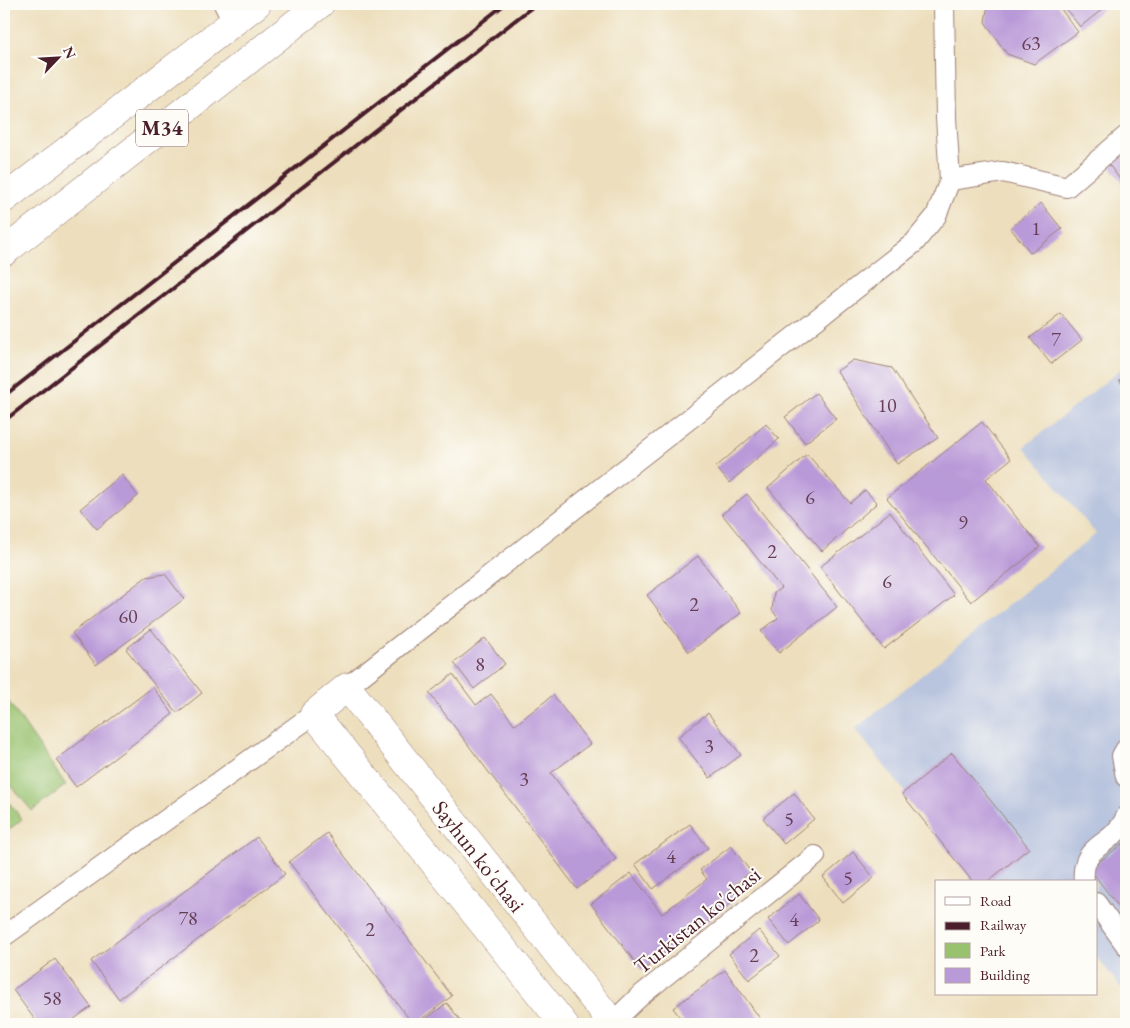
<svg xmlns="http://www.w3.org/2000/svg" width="1130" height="1028" font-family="'EB Garamond',serif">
<rect width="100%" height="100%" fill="#fdfcf7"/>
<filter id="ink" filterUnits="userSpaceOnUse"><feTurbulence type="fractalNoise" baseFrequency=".02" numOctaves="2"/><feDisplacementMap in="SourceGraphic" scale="10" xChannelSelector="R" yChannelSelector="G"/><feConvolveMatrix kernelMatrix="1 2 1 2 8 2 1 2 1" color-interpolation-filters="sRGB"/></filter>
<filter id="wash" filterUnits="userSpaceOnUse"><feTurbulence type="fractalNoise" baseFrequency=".0096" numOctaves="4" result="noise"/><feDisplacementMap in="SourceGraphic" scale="20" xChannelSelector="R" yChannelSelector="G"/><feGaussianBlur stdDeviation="1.12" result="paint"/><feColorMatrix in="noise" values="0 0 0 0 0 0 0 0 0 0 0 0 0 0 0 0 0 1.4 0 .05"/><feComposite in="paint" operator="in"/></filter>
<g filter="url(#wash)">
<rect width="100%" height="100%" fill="#eddfbd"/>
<!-- industrial -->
<path fill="#b9c4de" d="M1126,365V994L1096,956V882H977L855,729L1096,534L1024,447Z"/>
<!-- green -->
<g fill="#99c26f" stroke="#72704d">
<path d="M4,695L66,785L32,811L4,777Z"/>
<path d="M4,796L22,819L4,834Z"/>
</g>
<g id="blocks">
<!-- building -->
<g fill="#b99ad8">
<path d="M988,4H1057L1078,32L1034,64L1007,54L985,22Z"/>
<path d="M1062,4H1109L1080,27Z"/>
<path d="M1126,144V187L1106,161Z"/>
<path d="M1041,203L1062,229L1031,253L1010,228Z"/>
<path d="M1061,314L1082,340L1051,364L1030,338Z"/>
<path d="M853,360L892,368L938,438L897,464L837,371Z"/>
<path d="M1126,374V389L1119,380Z"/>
<path d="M816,393L836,419L805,443L785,417Z"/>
<path d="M982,422L1011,459L986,479L1040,547L971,602L887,498Z"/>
<path d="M766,424L779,439L729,483L716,467Z"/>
<path d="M807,454L850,503L865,490L877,503L822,551L768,488Z"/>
<path d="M122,475L138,496L97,529L80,509Z"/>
<path d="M747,494L837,607L779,653L761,631L778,618L772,610L774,593L781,588L722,514Z"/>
<path d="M890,512L954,595L884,649L820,567Z"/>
<path d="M698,556L741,613L689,652L647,595Z"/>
<path d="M165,574L184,599L96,665L72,633L146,577Z"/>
<path d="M151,629L202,693L177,713L126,649Z"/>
<path d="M485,638L505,664L474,689L454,663Z"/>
<path d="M453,674L476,705L491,694L515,725L553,695L590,744L551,773L616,859L577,889L429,693Z"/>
<path d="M153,687L173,714L76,787L56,760Z"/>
<path d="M708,713L741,755L710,778L678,737Z"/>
<path d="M952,753L1029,848L987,882H973L902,794Z"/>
<path d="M794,793L814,819L784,844L763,818Z"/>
<path d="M690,824L708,848L653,889L635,864Z"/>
<path d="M327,833L452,996L415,1024H413L289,862Z"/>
<path d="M257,837L285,874L119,999L91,961Z"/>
<path d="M1126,841V917L1090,869Z"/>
<path d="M731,846L751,872L730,888L738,898L642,971L591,904L631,873L662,914L707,879L700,870Z"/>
<path d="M853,852L874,878L843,903L823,877Z"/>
<path d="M799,894L819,920L789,945L768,919Z"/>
<path d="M759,930L780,956L749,980L729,954Z"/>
<path d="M55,959L91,1007L67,1024H38L13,990Z"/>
<path d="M725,970L764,1024H685L673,1008Z"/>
<path d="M447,1003L463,1024H419Z"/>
</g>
</g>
</g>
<g filter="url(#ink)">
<use href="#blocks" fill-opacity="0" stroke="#9c7f74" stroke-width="1"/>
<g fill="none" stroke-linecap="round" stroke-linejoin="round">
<defs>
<g id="street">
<path d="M224,4L233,22"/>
<path d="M950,180L1003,172L1067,187L1126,136"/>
<path d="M347,687L914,243L936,216L950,180L946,118L944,4"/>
<path d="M1126,749L1122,756L1126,777"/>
<path d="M1084,882C1080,842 1113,848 1126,817"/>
<path d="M1096,903L1126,945"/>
<path d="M4,936L314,714"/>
<path d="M612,1023L640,996L815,856"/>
</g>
<path id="secondary" d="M564,1024L314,714L347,687L613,1024"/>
<g id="highway">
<path d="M4,199L257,4"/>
<path d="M4,252L320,4"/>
</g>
</defs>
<!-- street casing -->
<use href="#street" stroke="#9c7f74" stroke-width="22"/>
<!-- secondary casing -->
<use href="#secondary" stroke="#9c7f74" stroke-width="29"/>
<!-- highway casing -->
<use href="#highway" stroke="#9c7f74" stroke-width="29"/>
<!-- street -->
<use href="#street" stroke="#fff" stroke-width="20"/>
<!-- secondary -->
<use href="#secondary" stroke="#fff" stroke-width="28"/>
<!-- highway -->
<use href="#highway" stroke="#fff" stroke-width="28"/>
<!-- rail -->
<g stroke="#4a1f2b" stroke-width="4">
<path d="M4,396L505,4"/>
<path d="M4,421L536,4"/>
</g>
</g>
</g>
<g text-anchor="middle" stroke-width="4" stroke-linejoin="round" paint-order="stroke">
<!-- number labels -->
<g font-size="20" fill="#663e56">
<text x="1031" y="50">63</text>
<text x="1036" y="235">1</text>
<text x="1056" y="346">7</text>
<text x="887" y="412">10</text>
<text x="810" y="504">6</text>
<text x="963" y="529">9</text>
<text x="772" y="558">2</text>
<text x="887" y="588">6</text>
<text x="694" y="611">2</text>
<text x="128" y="623">60</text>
<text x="480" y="671">8</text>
<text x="709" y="753">3</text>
<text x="524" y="786">3</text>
<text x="789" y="826">5</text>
<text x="671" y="863">4</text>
<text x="848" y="885">5</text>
<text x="188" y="925">78</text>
<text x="794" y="926">4</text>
<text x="370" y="936">2</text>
<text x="754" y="962">2</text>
<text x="52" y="1005">58</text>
</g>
<!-- shield labels -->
<rect fill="#fdfcf7" stroke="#806168" stroke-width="1" x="136" y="109.5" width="52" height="37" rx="4"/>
<g font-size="21" font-weight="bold" fill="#4a1f2b">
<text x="162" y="135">M34</text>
</g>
<!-- street labels -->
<g font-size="22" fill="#4a1f2b" stroke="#fdfcf7">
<text transform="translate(479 856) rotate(52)" y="8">Sayhun ko'chasi</text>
<text transform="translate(697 920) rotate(-39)" y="8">Turkistan ko'chasi</text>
</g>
</g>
<!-- margin -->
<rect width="1130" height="1028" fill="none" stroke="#fdfcf7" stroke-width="20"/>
<!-- legend -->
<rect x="935" y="880" width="162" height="115" fill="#fdfcf7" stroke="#b5a4a5"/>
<rect x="945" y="897" width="25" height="8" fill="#ffffff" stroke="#b5a4a5"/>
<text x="980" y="906" font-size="15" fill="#4a1f2b">Road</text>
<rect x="945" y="922" width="25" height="8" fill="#4a1f2b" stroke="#b5a4a5"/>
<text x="980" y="930" font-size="15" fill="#4a1f2b">Railway</text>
<rect x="945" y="943" width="25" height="15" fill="#99c26f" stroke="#b5a4a5"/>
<text x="980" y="956" font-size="15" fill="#4a1f2b">Park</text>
<rect x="945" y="968" width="25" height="15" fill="#b99ad8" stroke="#b5a4a5"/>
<text x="980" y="980" font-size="15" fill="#4a1f2b">Building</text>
<!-- north arrow -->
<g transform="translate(58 58) rotate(65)" stroke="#fdfcf7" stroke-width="4" paint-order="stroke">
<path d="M0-4L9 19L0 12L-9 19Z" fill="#4a1f2b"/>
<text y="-8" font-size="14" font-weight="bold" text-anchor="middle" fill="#4a1f2b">N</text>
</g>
</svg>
